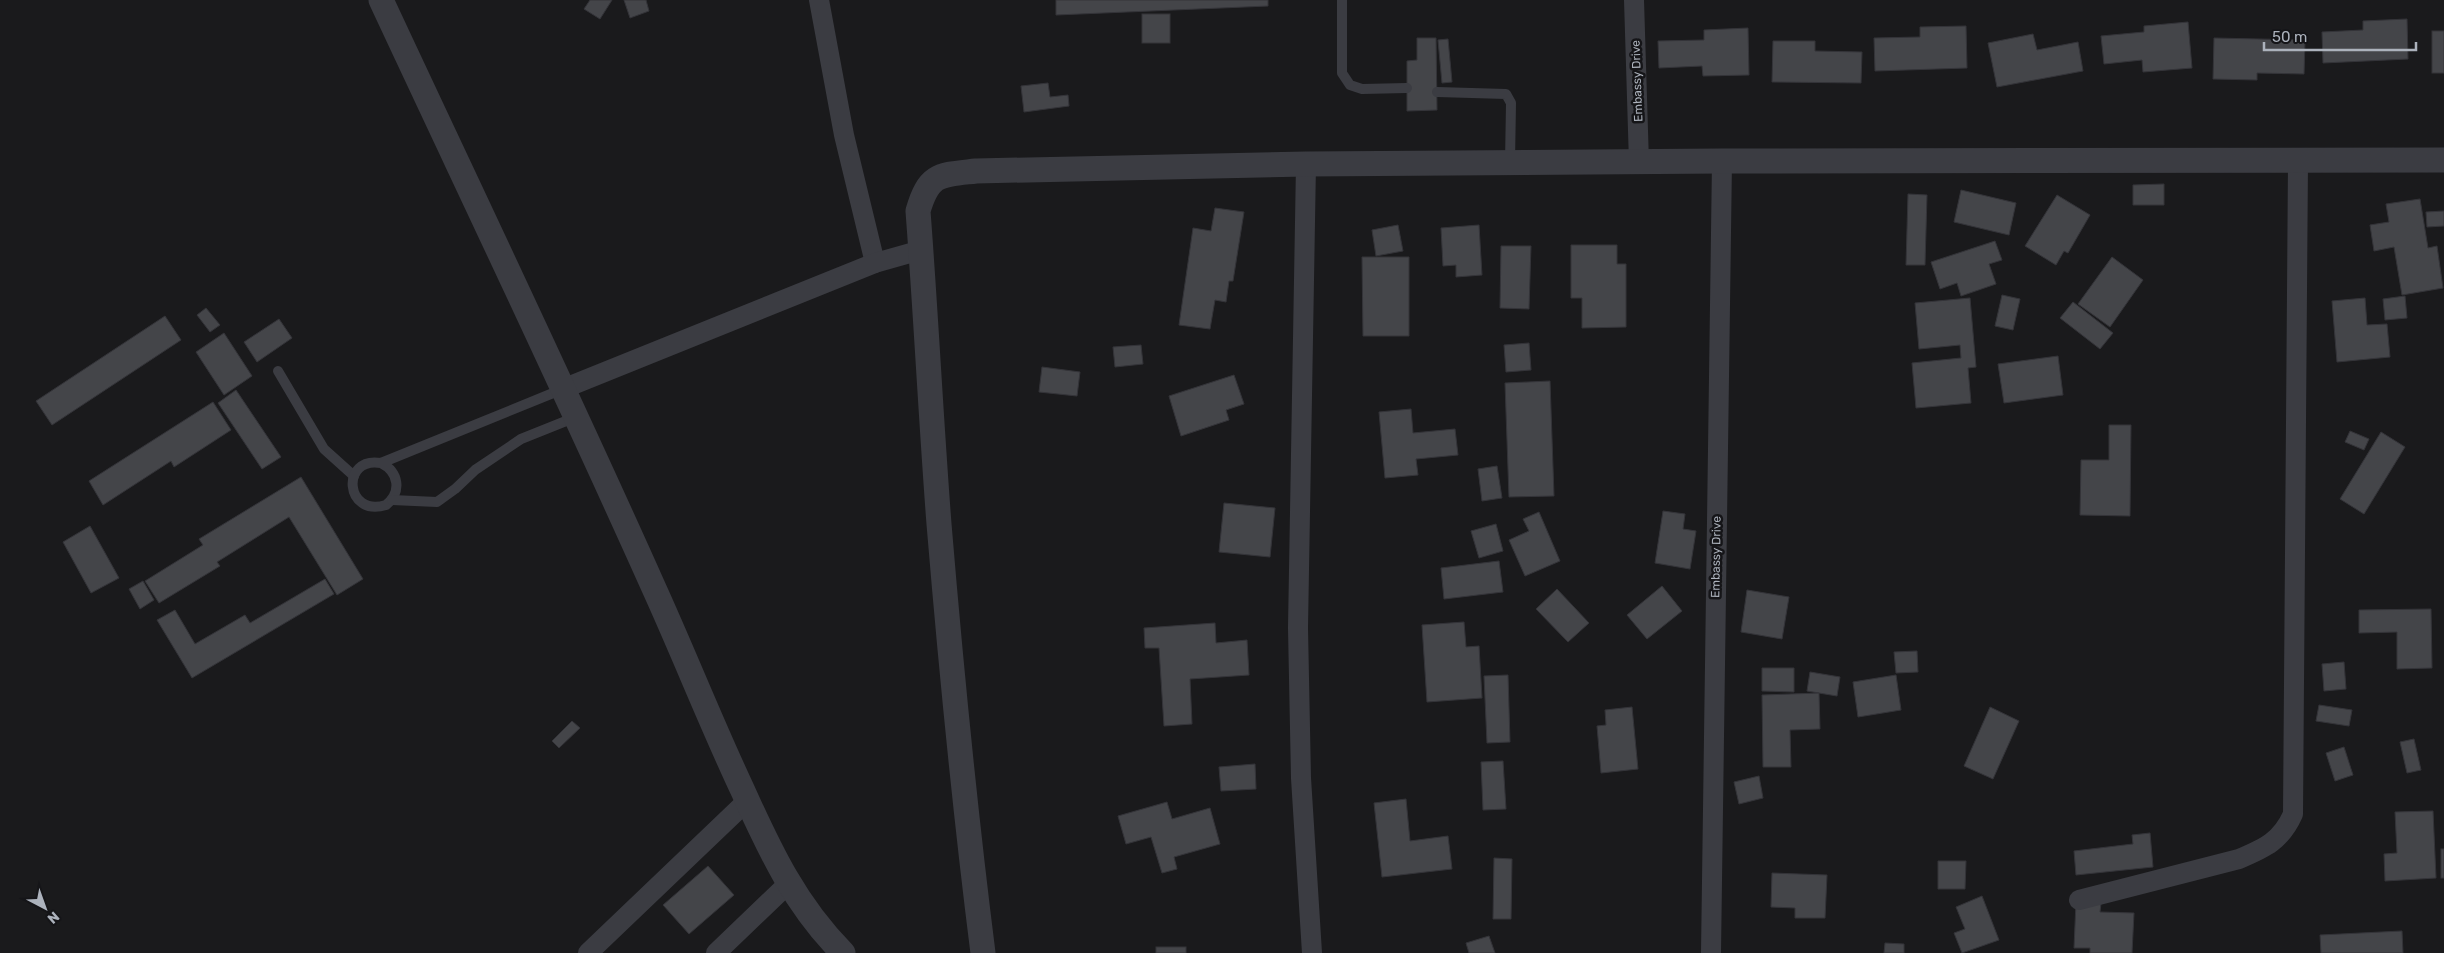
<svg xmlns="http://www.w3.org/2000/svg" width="2444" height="953" font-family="Rubik,sans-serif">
<rect width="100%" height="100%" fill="#1a1a1c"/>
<!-- building -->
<g fill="#444549" stroke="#343439">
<path d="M590,0H612L600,19L584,9Z"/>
<path d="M624,0H646L649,11L630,18Z"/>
<path d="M1056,0H1268V6L1056,15Z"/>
<rect x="1142" y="14" width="28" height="29"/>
<path d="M2407,19L2408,59L2323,63L2322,32L2363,30V21Z"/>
<path d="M2188,22L2192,68L2143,72L2142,60L2104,64L2101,36L2144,32V26Z"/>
<path d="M1966,26L1967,68L1875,71L1874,38L1920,37V27Z"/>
<path d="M1748,28L1749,75L1703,76L1702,66L1659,68L1658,41L1704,40V30Z"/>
<rect x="2432" y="31" width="12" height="42"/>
<path d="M2033,34L2037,50L2078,42L2083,71L1997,87L1988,43Z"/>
<path d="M1417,38H1436L1437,110L1407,111V61L1417,60Z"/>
<path d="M2214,38L2305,40L2304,74L2257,73V80L2213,79Z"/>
<path d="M1448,39L1452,82L1442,83L1438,40Z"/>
<path d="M1773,41H1815V51L1862,52L1861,83L1772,82Z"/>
<path d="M1048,83L1050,97L1068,95L1069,106L1024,112L1021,86Z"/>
<path d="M2164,184V205H2133V185Z"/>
<path d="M1961,190L2016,203L2009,235L1954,222Z"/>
<path d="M1908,194L1927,195L1925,265H1906Z"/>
<path d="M2057,195L2090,215L2068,253L2064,251L2056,265L2025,246Z"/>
<path d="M2420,199L2428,248L2437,246L2443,288L2402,295L2394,247L2374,251L2370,225L2389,222L2386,204Z"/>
<path d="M1215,208L1244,212L1233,281H1229L1226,302L1215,300L1210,329L1179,325L1193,228L1211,231Z"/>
<path d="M2444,211V226L2427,227L2426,212Z"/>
<path d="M1398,225L1403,251L1376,256L1372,230Z"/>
<path d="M1479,225L1482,275L1456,277V265L1443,266L1441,228Z"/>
<path d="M1995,241L2002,260L1989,264L1996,284L1961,296L1957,283L1940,289L1931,262Z"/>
<path d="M1571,245H1617V264H1626V327L1582,328V298H1571Z"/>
<path d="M1501,246H1531L1529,309L1500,308Z"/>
<path d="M1362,257H1409V336H1363Z"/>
<path d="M2112,257L2143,280L2110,327L2078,304Z"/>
<path d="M2002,295L2020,299L2013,330L1995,326Z"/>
<path d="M2405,296L2407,318L2385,320L2383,299Z"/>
<path d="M1970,298L1976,367L1968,368L1971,403L1916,408L1912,363L1961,358L1960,345L1919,349L1915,303Z"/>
<path d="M2365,298L2367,325L2387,324L2390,357L2337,362L2332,301Z"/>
<path d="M2073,302L2113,333L2100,349L2060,318Z"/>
<path d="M206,308L220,325L210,332L197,315Z"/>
<path d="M165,316L181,340L52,425L36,401Z"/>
<path d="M279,319L292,338L257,362L244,342Z"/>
<path d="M224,333L252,376L224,395L196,352Z"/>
<path d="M1529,343L1531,370L1506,372L1504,345Z"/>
<path d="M1141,345L1143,364L1115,367L1113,347Z"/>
<path d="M2058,356L2063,395L2004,403L1998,364Z"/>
<path d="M1042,367L1080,372L1077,396L1039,392Z"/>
<path d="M1234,375L1244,404L1226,410L1229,420L1181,436L1169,396Z"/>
<path d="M1550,381L1554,496L1509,497L1505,383Z"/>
<path d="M236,390L281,457L262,469L218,403Z"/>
<path d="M213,402L231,430L174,467L171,461L103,505L89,481Z"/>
<path d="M1411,409L1413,433L1455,429L1458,455L1416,459L1418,475L1385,478L1379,412Z"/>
<path d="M2109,425H2131L2130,516L2080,515L2081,460H2109Z"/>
<path d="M2350,431L2369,439L2364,450L2345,442Z"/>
<path d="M2381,432L2405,447L2364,514L2340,499Z"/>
<path d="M1497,466L1502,498L1482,501L1478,469Z"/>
<path d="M301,477L363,579L337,595L289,517L217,562L220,566L159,603L145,581L203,545L199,539Z"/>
<path d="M1224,503L1275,508L1270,557L1219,552Z"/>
<path d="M1663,511L1685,514L1683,529L1696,531L1690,569L1655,563Z"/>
<path d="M1539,512L1560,561L1525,576L1509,540L1529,531L1523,519Z"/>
<path d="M1496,524L1503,551L1479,558L1471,531Z"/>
<path d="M90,526L119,578L91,593L63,542Z"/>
<path d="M1499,561L1503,592L1444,599L1441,568Z"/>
<path d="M325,579L334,594L192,678L157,620L175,610L195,644L245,615L250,623Z"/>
<path d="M143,581L154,600L140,609L129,589Z"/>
<path d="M1662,586L1682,611L1647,639L1627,615Z"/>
<path d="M1557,589L1589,623L1568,642L1536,609Z"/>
<path d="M1747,590L1789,597L1782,639L1741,632Z"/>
<path d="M2431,609L2432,668L2397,669V632L2359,633V610Z"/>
<path d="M1464,622L1466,647L1479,646L1482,698L1427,702L1422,625Z"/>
<path d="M1215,623L1216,643L1247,640L1249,675L1190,679L1192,724L1164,726L1159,648H1145L1144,628Z"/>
<path d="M1917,651L1918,672L1896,673L1894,652Z"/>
<path d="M2344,662L2346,689L2324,691L2322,664Z"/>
<path d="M1762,668H1794V692L1762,691Z"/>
<path d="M1810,672L1840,677L1837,696L1807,691Z"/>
<path d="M1508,675L1510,742L1487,743L1484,676Z"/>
<path d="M1896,675L1901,710L1858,717L1853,682Z"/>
<path d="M1819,693L1820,729L1790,730L1791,767H1763L1762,695Z"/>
<path d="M2319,705L2352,710L2349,726L2316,721Z"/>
<path d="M1632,707L1638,769L1601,773L1597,726L1606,725L1605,710Z"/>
<path d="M1990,707L2019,721L1993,779L1964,766Z"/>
<path d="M572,721L580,728L559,748L552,741Z"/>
<path d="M2414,739L2421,770L2407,773L2400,742Z"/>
<path d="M2344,747L2353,775L2335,781L2326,753Z"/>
<path d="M1503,761L1506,809L1483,810L1481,762Z"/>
<path d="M1255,764L1256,789L1221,791L1219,767Z"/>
<path d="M1759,776L1763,798L1739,804L1734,782Z"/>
<path d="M1406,799L1410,841L1448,836L1452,869L1382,877L1374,803Z"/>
<path d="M1167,802L1172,819L1210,808L1220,844L1174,857L1177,869L1162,873L1151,837L1126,844L1118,816Z"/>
<path d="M2433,811L2436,878L2385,881L2384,854L2397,853L2395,812Z"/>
<path d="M2150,833L2153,867L2076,875L2074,851L2133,844L2132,835Z"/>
<rect x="2441" y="849" width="3" height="29"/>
<path d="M1494,858L1512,859L1511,919H1493Z"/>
<path d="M1938,861H1966L1965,889H1938Z"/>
<path d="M708,866L734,895L689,934L663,905Z"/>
<path d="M1772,873L1827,875L1825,918H1795V908L1771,907Z"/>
<path d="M1982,896L1999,940L1962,953L1954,933L1965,929L1956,907Z"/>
<path d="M2076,902L2101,903L2100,912L2134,913L2132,953H2090V948H2074Z"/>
<path d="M2402,931L2403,953H2321L2320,935Z"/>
<path d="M1489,936L1495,953H1469L1466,943Z"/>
<path d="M1885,943L1904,944V953H1884Z"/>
<rect x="1156" y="947" width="30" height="6"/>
</g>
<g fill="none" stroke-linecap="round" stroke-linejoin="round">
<!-- service -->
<g stroke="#3b3c42" stroke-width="10">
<path d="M1342,0V73L1350,85L1362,89L1407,88"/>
<path d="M1437,92L1506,94L1511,103L1510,162"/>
<path d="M278,371L324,449L354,476"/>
<path d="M381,463C399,472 402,492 386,505C345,518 340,456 381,463L563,389"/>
<path d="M392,500L437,502L455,489L475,470L521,439L576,417"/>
</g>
<!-- minor -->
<g stroke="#3b3c42" stroke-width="20">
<path d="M819,0L844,135L875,263"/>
<path d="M1634,0L1639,163"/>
<path d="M1306,164L1298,628L1301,778L1312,953"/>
<path d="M565,388L875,263L921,250"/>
<path d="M2079,900L2239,859C2265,848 2281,841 2293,814L2298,161"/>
<path d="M588,953L747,801"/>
<path d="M716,953L789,883"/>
<path d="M1711,953L1722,161"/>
</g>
<!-- tertiary -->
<g stroke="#3b3c42" stroke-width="25">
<path d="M381,0C472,195 565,389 653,586C684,654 711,723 743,791C770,851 796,906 843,953"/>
<path d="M983,953C965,811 951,668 939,524C931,420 926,316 918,211C929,173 940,175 976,171L1306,164L1722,161L2444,160"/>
</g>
</g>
<g text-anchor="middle" stroke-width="5" stroke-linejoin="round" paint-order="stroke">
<!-- street labels -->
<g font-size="12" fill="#acb2bc" stroke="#151518">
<text transform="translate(1637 81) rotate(-92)" y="4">Embassy Drive</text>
<text transform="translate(1716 557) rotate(-89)" y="4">Embassy Drive</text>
</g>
</g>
<!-- north arrow -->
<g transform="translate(45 908) rotate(139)" stroke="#151518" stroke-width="4" paint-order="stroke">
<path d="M0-4L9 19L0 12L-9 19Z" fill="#acb2bc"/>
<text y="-8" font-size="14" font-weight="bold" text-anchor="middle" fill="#acb2bc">N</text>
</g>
<!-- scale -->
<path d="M2264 42v8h152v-8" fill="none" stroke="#acb2bc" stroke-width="2.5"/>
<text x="2272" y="42" font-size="15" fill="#acb2bc" stroke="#151518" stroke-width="4" paint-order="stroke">50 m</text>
</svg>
